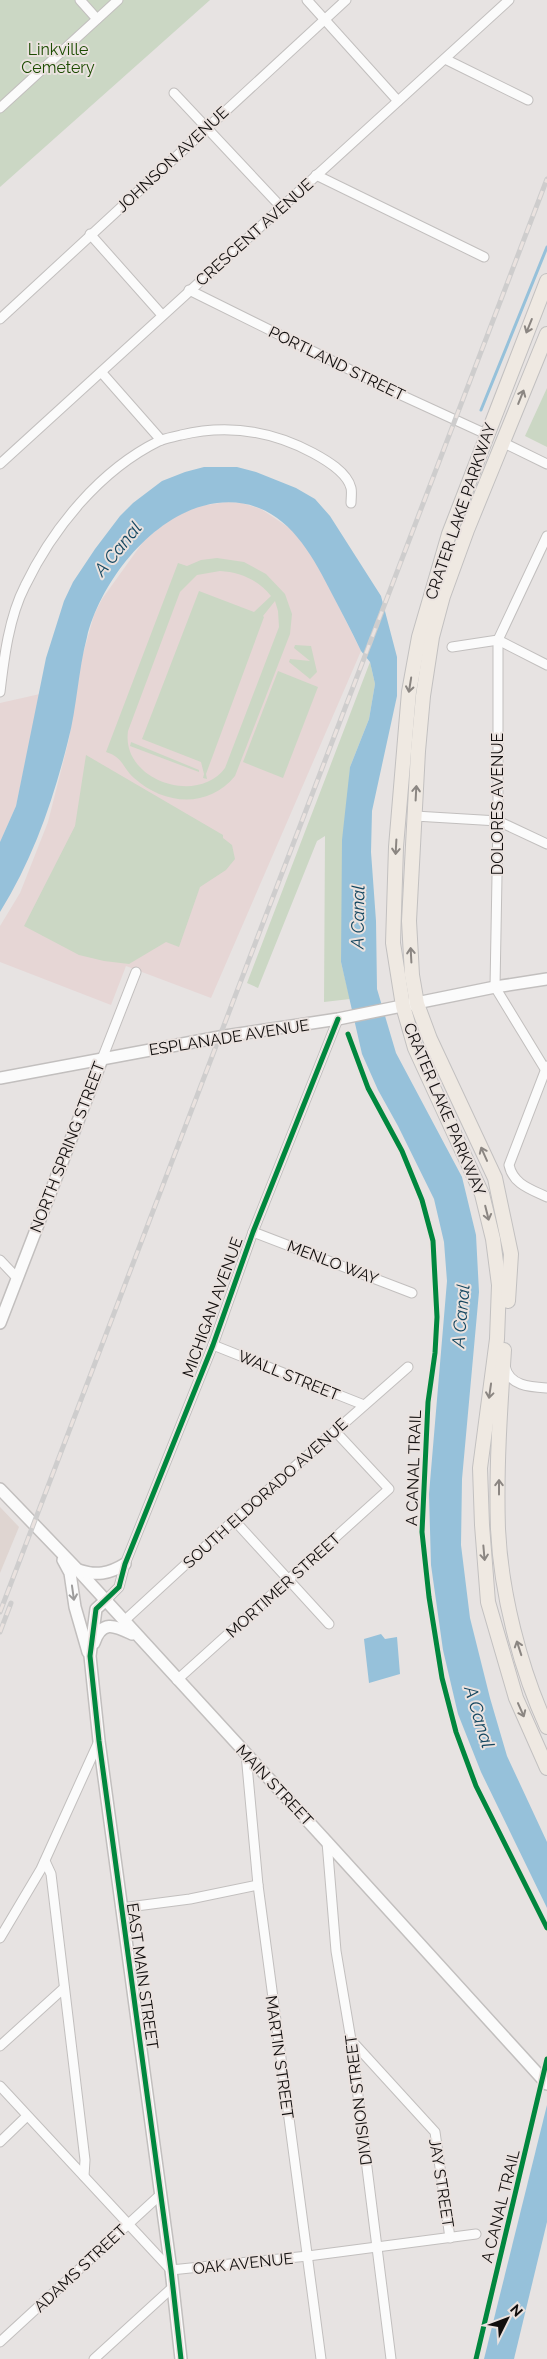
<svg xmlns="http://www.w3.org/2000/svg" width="547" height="2359" font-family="Raleway,sans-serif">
<rect width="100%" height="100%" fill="#e7e3e2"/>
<!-- built -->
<path fill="#dfd5d1" d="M0,1507L19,1527L0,1573Z"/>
<!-- education -->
<g fill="#e6d6d5">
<path d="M227,502L242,503L261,509L291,529L302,541L321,571L361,651L211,998L126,966L111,1005L0,962V926L20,893L48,822L69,739L81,661L94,615L102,599L143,542L159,528L176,516L199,506Z"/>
<path d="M40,694L16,806L0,842V703Z"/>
</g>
<!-- green -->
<g fill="#cbd7c4" fill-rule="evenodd">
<path d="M0,0H210L0,187Z"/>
<path d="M547,388V447L525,436Z"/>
<path d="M217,558L244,562L266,574L285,594L292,614L290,634L235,776C208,809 164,805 134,778C121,766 124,758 106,752L178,563L187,566L201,560ZM220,571C240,572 258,580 271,596L254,612L199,591L142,739L201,762L204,774L203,778L207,779L206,774L264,617L263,616L275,601L278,611L279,627L225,768C197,806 121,780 128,731L180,592L197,575Z"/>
<path d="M295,645L311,646L317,672L310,679L289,662L290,659L310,661L294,648Z"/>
<path d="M370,662L375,684L369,719L350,767L341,962L350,999L324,1002L325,836L317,841L258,988L247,983Z"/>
<path d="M278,671L318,687L283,778L243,762Z"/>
<path d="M131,742L199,770V772L130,746Z"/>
<path d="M86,755L223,835V838L232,845L235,859L226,870L200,887L179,947L166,942L129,964L104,961L79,955L24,926L75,826Z"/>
</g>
<!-- water -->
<g fill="#96c1da">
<path d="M204,467H237L256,472L296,488L315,499L330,516L381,596L397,657V696L372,811L371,852L376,921L377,989L396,1053L462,1177L476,1235L479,1292L462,1479L461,1545L470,1618L490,1698L507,1756L547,1842V1908L481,1772L458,1714L443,1650L431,1565L429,1494L447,1281L444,1242L434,1199L398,1126L378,1090L362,1054L341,962L342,840L350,767L369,719L375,684L370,662L361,651C352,632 342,613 332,594C308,546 279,496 217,503C155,511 101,580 87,637C78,671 77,707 68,741C53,801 33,859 0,912V842L16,806L46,658L64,601L73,582L95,549L120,516L133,503L162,481L185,472Z"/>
<path d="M381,1634L385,1639L397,1637L400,1674L369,1683L364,1639Z"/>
<path d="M547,2105V2222L514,2359H484Z"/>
</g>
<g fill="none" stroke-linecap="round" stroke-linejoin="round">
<!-- stream -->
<path stroke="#96c1da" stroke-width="3" d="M481,410L547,247"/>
<defs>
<g id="street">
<path d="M80,0L97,19"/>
<path d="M307,0L398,101"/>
<path d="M445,59L528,100"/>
<path d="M174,93L281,207"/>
<path d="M0,108L118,0"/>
<path d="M316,175L484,257"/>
<path d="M90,234L162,315"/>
<path d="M189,290L401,395L486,434"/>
<path d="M0,319L346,0"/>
<path d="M102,373L161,440"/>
<path d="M502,442L547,464"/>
<path d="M0,464L509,0"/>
<path d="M452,647L498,640L547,665"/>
<path d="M0,692C4,658 9,617 25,586C53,528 100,470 159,441C166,438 174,437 181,435C227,424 272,431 313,453C326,460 347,472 351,488C352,492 351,499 351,503"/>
<path d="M415,816L498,821L547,844"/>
<path d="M102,1059L136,972"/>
<path d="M547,1066L509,1165C513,1184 530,1189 547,1197"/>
<path d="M545,1069L495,987L498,821V640L547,536"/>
<path d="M253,1232L412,1293"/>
<path d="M0,1260L17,1278"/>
<path d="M213,1345L364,1405"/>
<path d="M505,1366C509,1386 530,1387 547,1388"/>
<path d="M234,1520L329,1624"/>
<path d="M105,1601L119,1587L125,1564L213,1345L253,1232L338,1019"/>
<path d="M124,1621L234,1520L408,1367"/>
<path d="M177,1680L389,1489L335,1431"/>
<path d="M246,1754L258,1885L321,2359"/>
<path d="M327,1842L336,1951L351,2040L391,2359"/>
<path d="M45,1861L51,1874L85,2160L84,2176"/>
<path d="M121,1908L190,1899L258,1885"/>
<path d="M0,1938L41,1869L99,1741"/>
<path d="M351,2040L435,2132L450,2238"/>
<path d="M0,2046L64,1988"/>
<path d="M0,2086L171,2270L308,2256L476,2234"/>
<path d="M0,2142L27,2116"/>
<path d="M0,2342L160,2195"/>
<path d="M94,2359L173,2287"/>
</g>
<g id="secondary">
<path d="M0,1078L225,1036L338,1019L495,987L547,979"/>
<path d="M0,1323L102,1059"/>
<path d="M0,1489L77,1569L327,1842L547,2084"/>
<path d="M63,1560L70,1573L75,1607L88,1652"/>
<path d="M78,1570C96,1576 109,1574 125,1564"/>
<path d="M105,1601L96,1609L90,1656L99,1741L171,2270L181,2359"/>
<path d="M94,1643C102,1619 115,1626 132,1634"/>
</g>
<g id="primary">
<path d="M547,281L449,534L419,637L409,692L396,847L393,943L403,1006L415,1048L482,1194L493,1239L499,1285L497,1339L480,1468L482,1525L488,1602L516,1698L547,1768"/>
<path d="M508,1301L511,1254L495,1178L430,1039L417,1004L412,975L409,921L418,751L423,696L432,637L443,596L467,530L547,334"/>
<path d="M504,1350C500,1410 496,1469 498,1529C501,1593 520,1668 547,1727"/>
</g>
</defs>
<!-- street casing -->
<use href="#street" stroke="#c2bfbe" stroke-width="11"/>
<!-- secondary casing -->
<use href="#secondary" stroke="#c2bfbe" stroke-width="14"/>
<!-- primary casing -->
<use href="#primary" stroke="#c2c0c0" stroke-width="16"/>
<!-- street -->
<use href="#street" stroke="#fbfbfb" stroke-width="9"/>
<!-- secondary -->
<use href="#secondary" stroke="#fbfbfb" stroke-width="11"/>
<!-- primary -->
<use href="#primary" stroke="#efe9e2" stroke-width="14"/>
<defs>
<g id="rail">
<path d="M0,1612L547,179"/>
<path d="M0,1632L11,1603"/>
</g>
</defs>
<!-- rail casing -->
<use href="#rail" stroke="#cecdcd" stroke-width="5"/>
<!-- rail -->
<use href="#rail" stroke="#eae2df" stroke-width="3" stroke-dasharray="9" stroke-linecap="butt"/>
<defs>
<g id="cycleway">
<path d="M348,1034L368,1088L402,1151L422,1200L433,1241L437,1317L435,1353L428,1402L422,1532L429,1597L442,1678L456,1732L476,1786L547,1928"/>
<path d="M181,2359L171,2270L99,1741L90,1656L96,1609L119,1587L125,1564L213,1345L253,1232L338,1019"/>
<path d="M476,2359L547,2059"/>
</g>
</defs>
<!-- cycleway casing -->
<use href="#cycleway" stroke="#eae2df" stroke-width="8"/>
<!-- cycleway -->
<use href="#cycleway" stroke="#00873e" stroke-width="5"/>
</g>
<!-- one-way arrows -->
<defs><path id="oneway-shaft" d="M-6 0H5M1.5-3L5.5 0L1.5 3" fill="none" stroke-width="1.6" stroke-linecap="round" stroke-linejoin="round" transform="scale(1.25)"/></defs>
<g stroke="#8b8682">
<use href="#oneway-shaft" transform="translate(529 326) rotate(112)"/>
<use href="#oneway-shaft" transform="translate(521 397) rotate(-68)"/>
<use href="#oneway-shaft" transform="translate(410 685) rotate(99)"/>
<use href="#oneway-shaft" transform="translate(416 793) rotate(-87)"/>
<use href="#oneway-shaft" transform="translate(396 847) rotate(93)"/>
<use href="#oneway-shaft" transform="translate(411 955) rotate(-93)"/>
<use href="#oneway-shaft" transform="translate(484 1154) rotate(-114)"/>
<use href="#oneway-shaft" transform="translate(487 1213) rotate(76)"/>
<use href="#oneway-shaft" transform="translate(490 1391) rotate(98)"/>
<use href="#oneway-shaft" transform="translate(499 1487) rotate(-90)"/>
<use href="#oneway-shaft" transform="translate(484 1553) rotate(85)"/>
<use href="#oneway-shaft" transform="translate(519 1648) rotate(-108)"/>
<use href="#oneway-shaft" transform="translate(521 1710) rotate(66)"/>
</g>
<use stroke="#9d9c9c" href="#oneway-shaft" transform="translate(73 1593) rotate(82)"/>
<g text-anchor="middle" stroke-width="4" stroke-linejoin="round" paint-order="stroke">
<!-- park labels -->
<g font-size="16" fill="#1b4b00" stroke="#eae2df">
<text x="58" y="55">Linkville<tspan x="58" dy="18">Cemetery</tspan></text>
</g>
<!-- street labels -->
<g font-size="16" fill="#110e0d" stroke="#eae2df">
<text transform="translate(172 159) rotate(-43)" y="6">JOHNSON AVENUE</text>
<text transform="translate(254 232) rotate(-42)" y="6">CRESCENT AVENUE</text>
<text transform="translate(337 363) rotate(26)" y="6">PORTLAND STREET</text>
<text transform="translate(460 511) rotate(-71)" y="6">CRATER LAKE PARKWAY</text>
<text transform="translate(497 804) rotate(-90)" y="6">DOLORES AVENUE</text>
<text transform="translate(229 1037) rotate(-9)" y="6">ESPLANADE AVENUE</text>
<text transform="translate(445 1109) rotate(67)" y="6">CRATER LAKE PARKWAY</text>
<text transform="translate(67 1147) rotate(-69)" y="6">NORTH SPRING STREET</text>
<text transform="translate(333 1262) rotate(21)" y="6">MENLO WAY</text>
<text transform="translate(212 1307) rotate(-70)" y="6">MICHIGAN AVENUE</text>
<text transform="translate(289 1375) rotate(22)" y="6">WALL STREET</text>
<text transform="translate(413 1468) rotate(-88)" y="6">A CANAL TRAIL</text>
<text transform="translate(265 1493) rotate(-42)" y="6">SOUTH ELDORADO AVENUE</text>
<text transform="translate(283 1585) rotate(-42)" y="6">MORTIMER STREET</text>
<text transform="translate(275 1785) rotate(47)" y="6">MAIN STREET</text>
<text transform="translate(143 1976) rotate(82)" y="6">EAST MAIN STREET</text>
<text transform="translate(280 2057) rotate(82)" y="6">MARTIN STREET</text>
<text transform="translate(358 2100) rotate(-97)" y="6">DIVISION STREET</text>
<text transform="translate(442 2183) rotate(81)" y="6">JAY STREET</text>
<text transform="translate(500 2206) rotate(-76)" y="6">A CANAL TRAIL</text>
<text transform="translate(243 2263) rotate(-6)" y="6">OAK AVENUE</text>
<text transform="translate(80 2268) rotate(-43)" y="6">ADAMS STREET</text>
</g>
<!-- water labels -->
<g font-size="18" font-style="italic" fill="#144760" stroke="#eae2df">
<text transform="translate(118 549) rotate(-51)" y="6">A Canal</text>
<text transform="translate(358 917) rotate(-89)" y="6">A Canal</text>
<text transform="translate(461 1316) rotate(-85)" y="6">A Canal</text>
<text transform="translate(479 1717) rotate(73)" y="6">A Canal</text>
</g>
</g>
<!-- north arrow -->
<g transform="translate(507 2319) rotate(48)" stroke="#eae2df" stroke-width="4" paint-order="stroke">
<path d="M0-4L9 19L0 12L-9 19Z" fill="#110e0d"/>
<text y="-8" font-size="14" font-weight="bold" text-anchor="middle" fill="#110e0d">N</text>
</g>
</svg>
